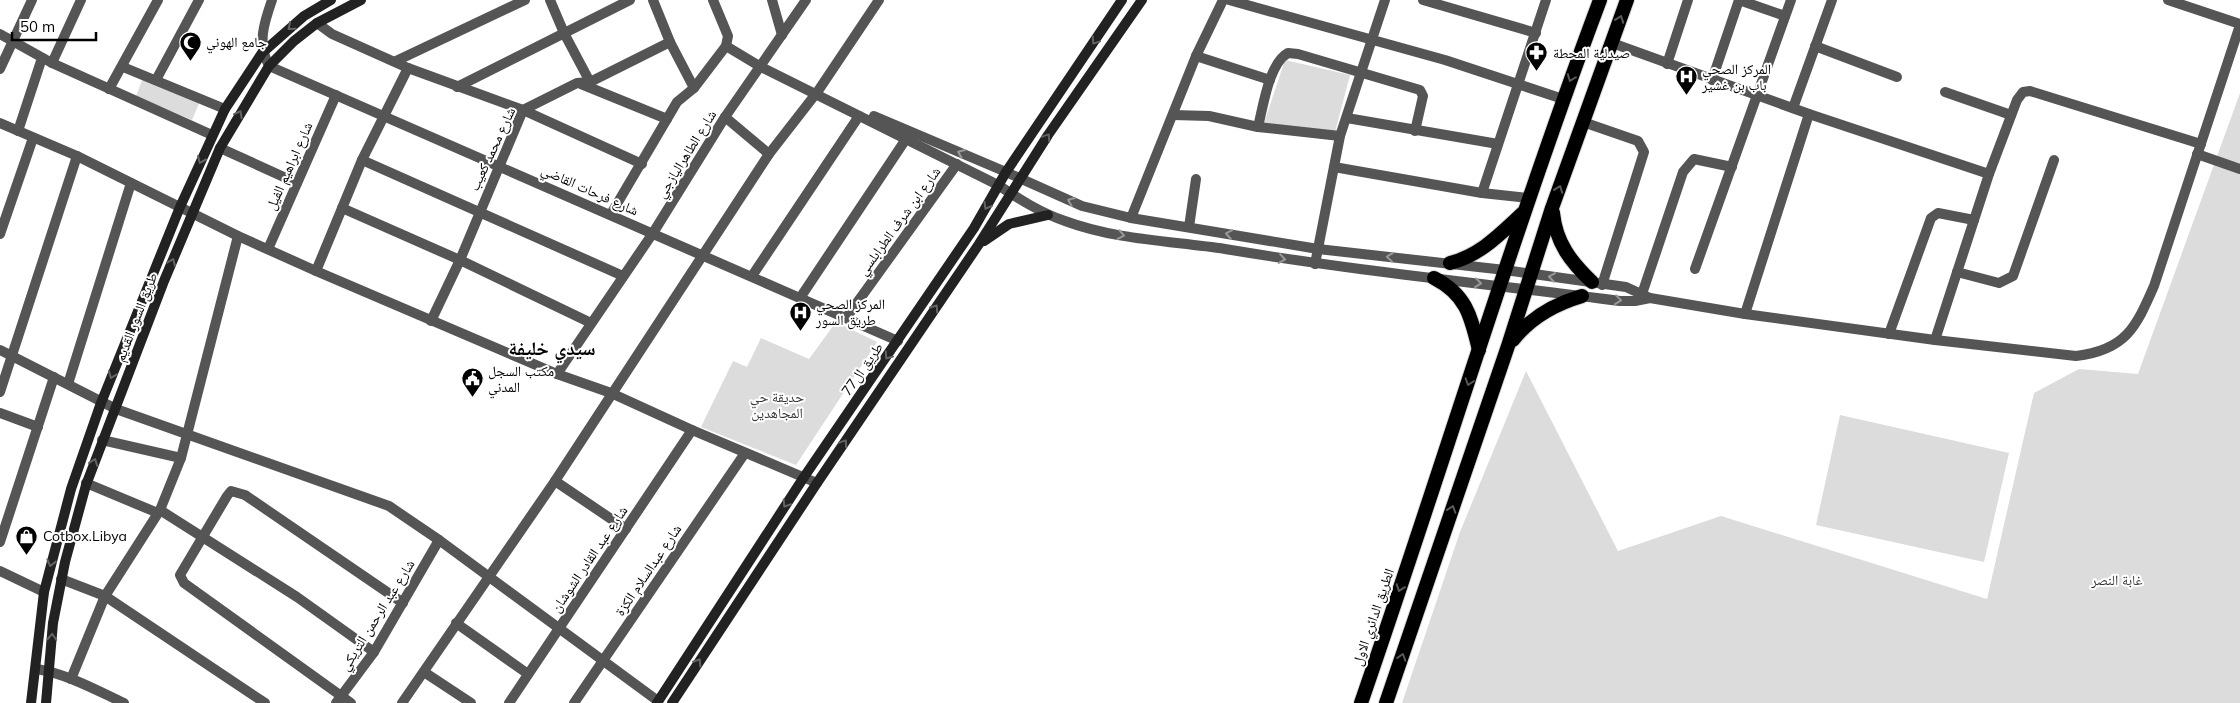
<svg xmlns="http://www.w3.org/2000/svg" width="2240" height="703" font-family="Mulish,'Noto Naskh Arabic',sans-serif">
<rect width="100%" height="100%" fill="#fff"/>
<!-- green -->
<g fill="#dcdcdc">
<path d="M1285,60L1350,75L1335,132L1263,126Z"/>
<path d="M143,78L200,101L192,120L136,96Z"/>
<path d="M2240,93V703H1402L1460,532L1526,371L1618,551L1721,516L1987,599L2034,393L2079,369L2138,374Z"/>
<path d="M836,322L877,342L796,465L701,427L733,361L747,367L761,338L809,359Z"/>
<path d="M1840,415L2009,453L1984,562L1816,525Z"/>
</g>
<g fill="none" stroke-linecap="round" stroke-linejoin="round">
<defs>
<g id="trunk">
<path d="M1553,213C1556,243 1571,262 1592,282"/>
<path d="M1450,263C1481,255 1500,234 1523,213"/>
<path d="M1434,278C1467,295 1471,317 1479,350"/>
<path d="M1513,340C1531,317 1555,304 1582,296"/>
<path d="M1361,703C1442,469 1513,232 1600,0"/>
<path d="M1386,703L1508,346L1552,208L1627,0"/>
</g>
</defs>
<!-- trunk casing -->
<use href="#trunk" stroke="#dbdbdb" stroke-width="16"/>
<!-- minor -->
<g stroke="#555" stroke-width="10">
<path d="M272,0C264,23 257,43 269,66L898,341"/>
<path d="M550,0L564,33L590,82"/>
<path d="M653,0L670,42L694,88"/>
<path d="M772,0L782,35"/>
<path d="M1229,0L1445,60L1563,99"/>
<path d="M1423,0L1536,33"/>
<path d="M2168,0L2240,24"/>
<path d="M317,23L332,34L408,68L523,110L642,164"/>
<path d="M0,34L52,63L212,135"/>
<path d="M1612,43L1809,114L1989,174"/>
<path d="M726,46L761,67L998,185"/>
<path d="M1815,46L1897,77"/>
<path d="M1196,56L1270,80"/>
<path d="M396,61L525,0"/>
<path d="M52,63L81,0"/>
<path d="M1667,64L1688,0"/>
<path d="M123,67L225,109"/>
<path d="M0,69L32,0"/>
<path d="M156,80L199,0"/>
<path d="M1712,80L1739,0L1785,16"/>
<path d="M581,84L667,119"/>
<path d="M457,87L630,0"/>
<path d="M109,89L158,0"/>
<path d="M1945,92L2011,115"/>
<path d="M1793,108L1832,0"/>
<path d="M1173,115L1209,116L1258,127L1340,136"/>
<path d="M874,116L1006,172"/>
<path d="M725,117L769,154"/>
<path d="M1347,118L1498,144"/>
<path d="M1583,122L1638,141L1644,152L1602,285"/>
<path d="M0,123L77,156L238,236L316,271L557,374L611,393L692,430L817,483"/>
<path d="M1258,127C1263,107 1269,63 1288,53L1298,54L1420,90L1423,96L1415,131"/>
<path d="M18,131L42,58"/>
<path d="M220,148L297,183"/>
<path d="M2197,154L2240,169"/>
<path d="M362,160L623,276"/>
<path d="M1334,167L1482,193L1528,198"/>
<path d="M1482,193L1546,0"/>
<path d="M342,208L460,260L591,323"/>
<path d="M611,214L677,102L694,88L726,46L728,36L713,0"/>
<path d="M1131,218L1196,56L1223,0"/>
<path d="M1189,227L1196,179"/>
<path d="M0,234L33,138"/>
<path d="M268,249L336,95"/>
<path d="M1315,264L1340,136L1385,0"/>
<path d="M1695,269L1791,0"/>
<path d="M316,271L362,160L408,68"/>
<path d="M1957,272L1999,283L2013,276L2054,160"/>
<path d="M752,276L859,116"/>
<path d="M1642,294L1683,172L1694,159L1732,167"/>
<path d="M800,298L906,139"/>
<path d="M1745,314L1809,114"/>
<path d="M846,318L957,164"/>
<path d="M431,321L460,260L523,110L577,83L590,82L670,42"/>
<path d="M1889,334L1931,218L1938,213L1974,220"/>
<path d="M1935,340L1989,174L2017,100L2023,92L2030,91L2201,144"/>
<path d="M0,350L116,409L389,506L439,540L658,701"/>
<path d="M557,374L653,233L725,117L806,0"/>
<path d="M68,384L131,183"/>
<path d="M0,392L77,156"/>
<path d="M0,413L38,427"/>
<path d="M102,440L181,458"/>
<path d="M555,481L626,529"/>
<path d="M86,483L158,513"/>
<path d="M160,510L297,597L374,652"/>
<path d="M0,542L54,377"/>
<path d="M0,571L44,592"/>
<path d="M61,579L105,596L265,703"/>
<path d="M456,623L528,674"/>
<path d="M37,669C67,674 96,690 124,703"/>
<path d="M424,672L471,703"/>
<path d="M71,679L105,596L160,510L181,458L238,236"/>
<path d="M336,703L374,652L439,540"/>
<path d="M351,703L184,583L180,575L227,496L231,491L245,495L403,603"/>
<path d="M402,703L555,481L769,154L818,91L879,0"/>
<path d="M509,703L692,430"/>
<path d="M574,703L745,453"/>
</g>
<!-- tertiary -->
<g stroke="#555" stroke-width="10">
<path d="M1006,172L1082,206L1131,218L1318,249L1505,270L1626,287L1650,298L1745,314L1935,340L2076,356C2126,350 2136,327 2154,286L2240,25"/>
<path d="M998,185C1019,199 1041,213 1065,221C1116,240 1172,241 1225,249C1356,271 1488,284 1620,301H1635L1650,298"/>
</g>
<!-- secondary -->
<g stroke="#222" stroke-width="10">
<path d="M984,241L1009,224L1048,215"/>
<path d="M31,703L44,592L71,489L101,403L180,207L225,109L262,53L304,16L331,0"/>
<path d="M46,703L53,623L65,562L86,485L164,281L220,148L269,66L294,41L317,23L361,0"/>
<path d="M657,703L804,477L974,228L1006,172L1122,0"/>
<path d="M672,703L817,483L979,244L1048,135L1142,0"/>
</g>
<!-- trunk -->
<use href="#trunk" stroke="#000" stroke-width="14"/>
</g>
<!-- one-way arrows -->
<defs><path id="oneway-chevron" d="M-2-3.5L2.5 0L-2 3.5" fill="none" stroke-width="1.6" stroke-linecap="round" stroke-linejoin="round" transform="scale(1.25)"/></defs>
<g stroke="#595959">
<use href="#oneway-chevron" transform="translate(1620 19) rotate(-70)"/>
<use href="#oneway-chevron" transform="translate(1571 78) rotate(111)"/>
<use href="#oneway-chevron" transform="translate(1559 189) rotate(-70)"/>
<use href="#oneway-chevron" transform="translate(1469 382) rotate(108)"/>
<use href="#oneway-chevron" transform="translate(1452 509) rotate(-71)"/>
<use href="#oneway-chevron" transform="translate(1400 588) rotate(109)"/>
<use href="#oneway-chevron" transform="translate(1402 657) rotate(-72)"/>
</g>
<g stroke="#646464">
<use href="#oneway-chevron" transform="translate(291 27) rotate(139)"/>
<use href="#oneway-chevron" transform="translate(1095 41) rotate(124)"/>
<use href="#oneway-chevron" transform="translate(239 114) rotate(-61)"/>
<use href="#oneway-chevron" transform="translate(1047 137) rotate(-56)"/>
<use href="#oneway-chevron" transform="translate(201 160) rotate(114)"/>
<use href="#oneway-chevron" transform="translate(987 206) rotate(119)"/>
<use href="#oneway-chevron" transform="translate(172 262) rotate(-67)"/>
<use href="#oneway-chevron" transform="translate(935 308) rotate(-55)"/>
<use href="#oneway-chevron" transform="translate(888 356) rotate(125)"/>
<use href="#oneway-chevron" transform="translate(112 375) rotate(112)"/>
<use href="#oneway-chevron" transform="translate(844 443) rotate(-56)"/>
<use href="#oneway-chevron" transform="translate(94 462) rotate(-70)"/>
<use href="#oneway-chevron" transform="translate(786 504) rotate(123)"/>
<use href="#oneway-chevron" transform="translate(51 563) rotate(104)"/>
<use href="#oneway-chevron" transform="translate(52 637) rotate(-87)"/>
<use href="#oneway-chevron" transform="translate(698 662) rotate(-57)"/>
</g>
<g stroke="#999">
<use href="#oneway-chevron" transform="translate(961 153) rotate(-157)"/>
<use href="#oneway-chevron" transform="translate(1071 201) rotate(-157)"/>
<use href="#oneway-chevron" transform="translate(1229 234) rotate(-170)"/>
<use href="#oneway-chevron" transform="translate(1121 235) rotate(11)"/>
<use href="#oneway-chevron" transform="translate(1390 257) rotate(-174)"/>
<use href="#oneway-chevron" transform="translate(1282 259) rotate(9)"/>
<use href="#oneway-chevron" transform="translate(1552 277) rotate(-172)"/>
<use href="#oneway-chevron" transform="translate(1478 283) rotate(6)"/>
<use href="#oneway-chevron" transform="translate(1618 300) rotate(7)"/>
</g>
<!-- icons -->
<defs>
<symbol id="mosque-pin" viewBox="-11 -11 22 30"><path d="M0 17L-7.5 6A9.5 9.5 0 1 1 7.5 6Z" fill="#000" stroke="#fff"/><path d="M3.5-4.9A6 6 0 1 0 3.5 4.9A5 5 0 1 1 3.5-4.9Z" fill="#fff"/></symbol>
<symbol id="pharmacy-pin" viewBox="-11 -11 22 30"><path d="M0 17L-7.5 6A9.5 9.5 0 1 1 7.5 6Z" fill="#000" stroke="#fff"/><path d="M-2-6h4v4h4v4h-4v4h-4v-4h-4v-4h4Z" fill="#fff"/></symbol>
<symbol id="hospital-pin" viewBox="-11 -11 22 30"><path d="M0 17L-7.5 6A9.5 9.5 0 1 1 7.5 6Z" fill="#000" stroke="#fff"/><path d="M-5-5h3v3.5h4V-5h3V5h-3V1.5h-4V5h-3Z" fill="#fff"/></symbol>
<symbol id="civic-pin" viewBox="-11 -11 22 30"><path d="M0 17L-7.5 6A9.5 9.5 0 1 1 7.5 6Z" fill="#000" stroke="#fff"/><path d="M-.6-6.5H3V-4.5H.6V-3L4-1V1h2V6H-6V1h2V-1L-.6-3ZM-1.2 2.5V6h2.4V2.5Z" fill="#fff"/></symbol>
<symbol id="shop-pin" viewBox="-11 -11 22 30"><path d="M0 17L-7.5 6A9.5 9.5 0 1 1 7.5 6Z" fill="#000" stroke="#fff"/><path d="M-5-2.5h2.3a2.7 3.5 0 0 1 5.4 0H5L5.5 6h-11ZM-1.5-2.5h3a1.5 2.3 0 0 0-3 0Z" fill="#fff"/></symbol>
</defs>
<g fill-rule="evenodd">
<use href="#mosque-pin" x="178" y="30" width="25" height="34"/>
<use href="#pharmacy-pin" x="1524" y="40" width="25" height="34"/>
<use href="#hospital-pin" x="1674" y="64" width="25" height="34"/>
<use href="#hospital-pin" x="788" y="300" width="25" height="34"/>
<use href="#civic-pin" x="460" y="366" width="25" height="34"/>
<use href="#shop-pin" x="14" y="524" width="25" height="34"/>
</g>
<g text-anchor="middle" stroke-width="4" stroke-linejoin="round" paint-order="stroke">
<!-- poi labels -->
<g font-size="14" fill="#000" stroke="#fff" text-anchor="start">
<text x="206" y="47">جامع الهوني</text>
<text x="1553" y="58">صيدلية المحطة</text>
<text x="1702" y="74">المركز الصحي<tspan x="1702" dy="16">باب بن غشير</tspan></text>
<text x="816" y="309">المركز الصحي<tspan x="816" dy="16">طريق السور</tspan></text>
<text x="488" y="376">مكتب السجل<tspan x="488" dy="16">المدني</tspan></text>
<text x="43" y="541">Cotbox.Libya</text>
</g>
<!-- street labels -->
<g font-size="14" fill="#000" stroke="#fff">
<text transform="translate(492 149) rotate(-65)" y="5">شارع محمد كعيب</text>
<text transform="translate(686 154) rotate(-58)" y="5">شارع الطاهراليازجي</text>
<text transform="translate(289 166) rotate(-66)" y="5">شارع ابراهيم الفيل</text>
<text transform="translate(590 190) rotate(24)" y="5">شارع فرحات القاضي</text>
<text transform="translate(899 221) rotate(-54)" y="5">شارع ابن شرف الطرابلسي</text>
<text transform="translate(136 317) rotate(-69)" y="5">طريق السور القديم</text>
<text transform="translate(862 369) rotate(-55)" y="5">طريق ال77</text>
<text transform="translate(589 559) rotate(-56)" y="5">شارع عبد القادر الشوشان</text>
<text transform="translate(648 570) rotate(-56)" y="5">شارع عبدالسلام الكزة</text>
<text transform="translate(377 615) rotate(-58)" y="5">شارع عبد الرحمن التريكي</text>
<text transform="translate(1373 617) rotate(-71)" y="5">الطريق الدائري الاول</text>
</g>
<!-- park labels -->
<g font-size="14" fill="#333" stroke="#fff">
<text x="777" y="402">حديقة حي<tspan x="777" dy="16">المجاهدين</tspan></text>
<text x="2117" y="585">غابة النصر</text>
</g>
<!-- district labels -->
<g font-size="19" font-weight="bold" fill="#000" stroke="#fff">
<text x="552" y="355">سيدي خليفة</text>
</g>
</g>
<!-- scale -->
<path d="M12 32v8h84v-8" fill="none" stroke="#000000" stroke-width="2.5"/>
<text x="20" y="32" font-size="15" fill="#000000" stroke="#ffffff" stroke-width="4" paint-order="stroke">50 m</text>
</svg>
